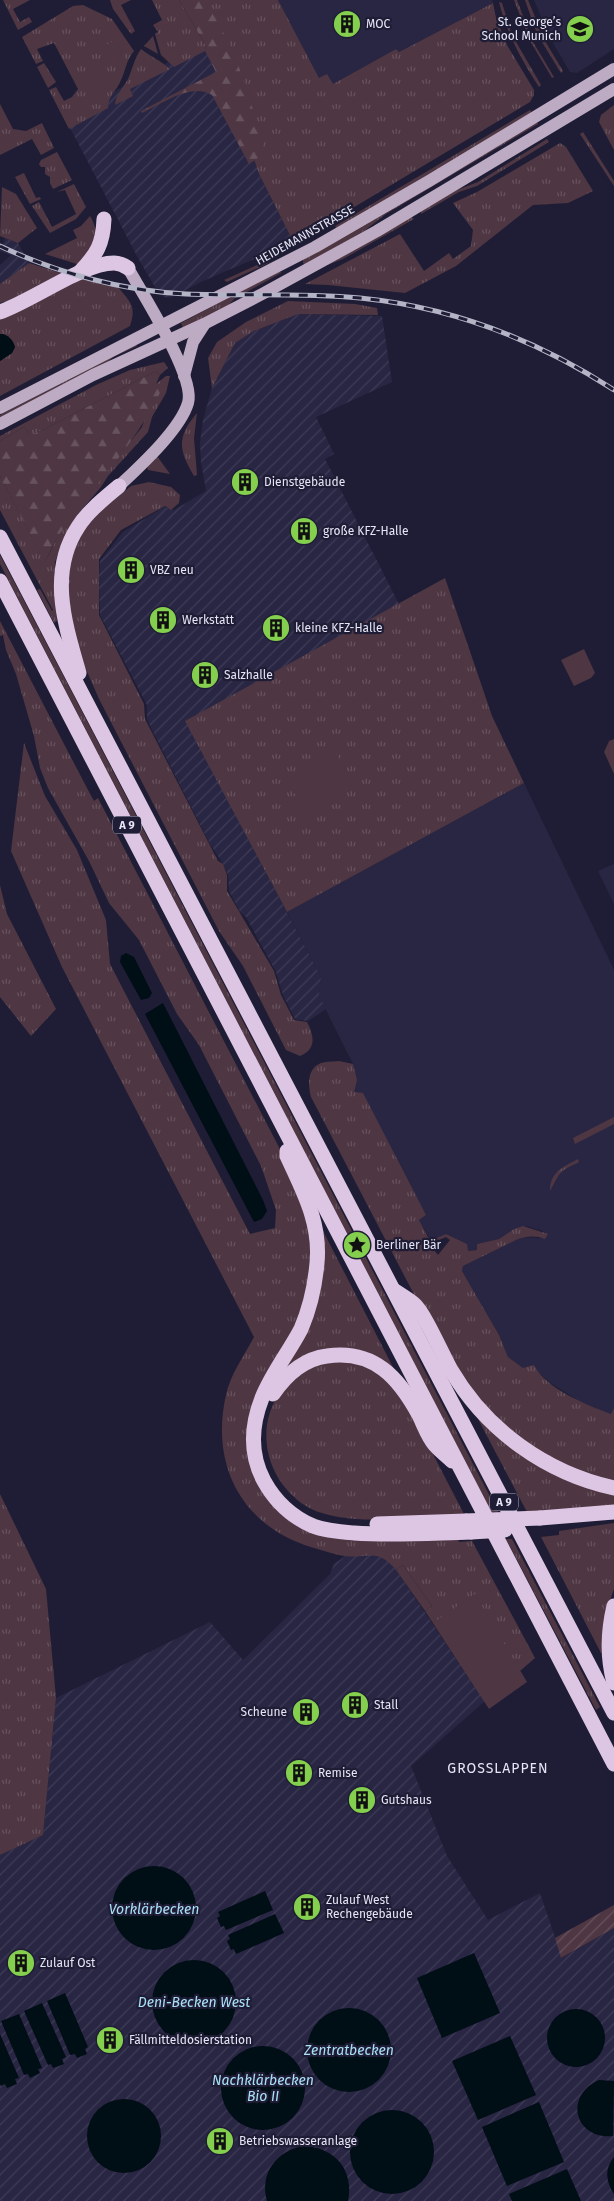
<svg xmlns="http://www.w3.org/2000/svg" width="614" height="2201" font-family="'Fira Sans',sans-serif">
<defs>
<pattern id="industrial-furrows" width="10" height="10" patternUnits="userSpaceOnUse" patternTransform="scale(1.25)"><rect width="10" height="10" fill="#292644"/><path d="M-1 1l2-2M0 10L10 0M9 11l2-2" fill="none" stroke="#3e3b56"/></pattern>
<pattern id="grass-tufts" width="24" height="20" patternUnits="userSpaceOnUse" patternTransform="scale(1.25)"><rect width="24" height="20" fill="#4e3642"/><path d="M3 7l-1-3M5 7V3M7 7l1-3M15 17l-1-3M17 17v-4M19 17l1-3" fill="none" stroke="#67535e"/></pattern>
<pattern id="forest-firs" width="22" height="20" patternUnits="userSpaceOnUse" patternTransform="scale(1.25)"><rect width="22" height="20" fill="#4e3642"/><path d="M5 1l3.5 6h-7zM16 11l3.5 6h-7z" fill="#67535e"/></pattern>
<pattern id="garden-furrows" width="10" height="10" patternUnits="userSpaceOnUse" patternTransform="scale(1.25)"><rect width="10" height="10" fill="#4e3642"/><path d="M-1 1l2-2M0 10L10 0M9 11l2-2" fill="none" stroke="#67535e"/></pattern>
</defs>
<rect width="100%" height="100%" fill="#1f1d35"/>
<!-- built -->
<g fill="#292644">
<path d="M278,0H492L493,3L399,52L396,49L333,84L319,78Z"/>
<path d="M534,0H614V49L577,73L570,72L550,38Z"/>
<path d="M524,783L614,970V1408L611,1415L579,1401L549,1382L536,1370L523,1368L508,1357L499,1335L462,1271L463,1266L516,1240L522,1237L542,1238L543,1231L526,1226L514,1229L499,1239L477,1244V1250L467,1251V1244L446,1234L431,1241L419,1220L426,1215L354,1092L353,1064L319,996L321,977L287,912Z"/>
<path d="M614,864V904L598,871Z"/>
</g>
<!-- industrial -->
<g fill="url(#industrial-furrows)">
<path d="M213,38L259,174L294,243L268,256L259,257L203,281L170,298L164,297L155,287L138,258L65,118Z"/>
<path d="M5,238L18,243L29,263L0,284V265L11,255L0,251Z"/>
<path d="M298,314L382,316L392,382L316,417L334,454L325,459L399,604L186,721L321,977L319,996L326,1009L308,1021L295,1019L283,995L276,972L246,917L240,912L229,891L228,875L223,864L210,844L151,728L147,719V705L100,615L99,578L100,561L123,532L164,507L174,510L206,491L201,462L200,443L203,420L212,388L235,343L254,331Z"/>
<path d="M375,1555L386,1559L396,1570L485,1701L411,1766L447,1856L488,1920L540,1893L562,1958L614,1928V2201H0V1855L43,1835L56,1698L210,1622L243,1660L330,1574L334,1564L345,1556Z"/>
</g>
<!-- grass -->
<g fill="url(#grass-tufts)" fill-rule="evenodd">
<path d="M3,0H30L13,9L20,22L29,17L32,22L18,30Z"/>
<path d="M110,0H131L121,5L135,31L131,34L113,9Z"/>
<path d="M152,0H179L206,46L205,51L174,67L161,55L155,34L158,32L153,25L162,20Z"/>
<path d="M194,0H278L319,78L327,74L333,84L396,49L399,52L493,3L496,18L507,45L534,90V95L530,102L294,243L259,174L213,38Z"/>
<path d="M514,0H517L533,42L554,77L552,78L529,39Z"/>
<path d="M525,0H528L545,41L563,71L561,73L537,34Z"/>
<path d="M499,2L502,3L512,35L541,85L539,87C521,59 507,34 499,2Z"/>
<path d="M83,5L112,19L134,51C126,60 126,70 121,80C117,91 108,95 108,108L69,129L49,90L56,87L64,101L72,97L78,89L54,43L37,49L43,61L36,64L22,37L73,6Z"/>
<path d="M153,36L158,54L144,46Z"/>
<path d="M141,49C151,57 160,60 170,69L130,89L133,96L115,105C116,94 123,88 128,79C133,68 134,59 141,49Z"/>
<path d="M44,63L56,82L48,88L37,67Z"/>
<path d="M0,104L13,129L26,131L42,123L54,148L41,155L32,139L0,155Z"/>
<path d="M614,105V150L599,122L601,115Z"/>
<path d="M530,110L532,113L337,229L335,226Z"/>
<path d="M536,121L538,124L386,214L364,231L305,265L303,263V259Z"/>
<path d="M583,132L614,181V186L580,134Z"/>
<path d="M547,139L549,142L477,186L459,192L421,214V211L457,190L478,182Z"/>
<path d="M560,143L566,147L593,191L568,203L533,205L456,266L405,293L328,285L305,284L400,234L424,271L449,253L453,259L471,246L473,230L453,203L477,192Z"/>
<path d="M57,152L72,180L53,189L50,183V177L45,174V167H41L39,164L41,160Z"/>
<path d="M24,173L36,198L40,197L41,199L30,204L15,177Z"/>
<path d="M74,184L86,207L76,219L50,233L32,206L39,202L52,227L76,214L65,190L57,192Z"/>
<path d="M2,187L16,194L37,228L18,243L0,236Z"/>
<path d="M90,216C103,238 92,246 80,265L45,254L77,238L73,230L81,226Z"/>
<path d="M411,217L414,219L343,259L322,267Z"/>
<path d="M271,262L227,282L224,280L257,265Z"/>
<path d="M29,263L64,274L15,299L0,303V284Z"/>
<path d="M280,271L281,273L234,299L227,307L183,328L181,323Z"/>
<path d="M79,278L118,287C130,302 137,306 130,326L0,396V361L12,353L15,347L4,334H0V317Z"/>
<path d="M288,301L355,304L377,308L378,315L298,314L254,331L235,343L212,388L208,358L217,342L246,322Z"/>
<path d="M136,344L137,346L113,357L108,362L0,418V415Z"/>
<path d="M164,362L168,368L160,375L156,371L41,431L30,434L24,427L0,441V436L96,385L130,370Z"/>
<path d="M166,376H170L166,393L152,417L148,432L108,476L101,487L78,514L65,535L55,562L54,579L57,621L54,623L37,590L40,589L52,611L53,610L0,510V476L45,562L63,526L142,427L156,384Z"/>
<path d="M197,413L194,438L197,475L194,476C179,450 176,438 197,413Z"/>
<path d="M157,456L170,474L148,470L147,466Z"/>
<path d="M149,482L171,487L180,495L179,503L171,510L165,506L121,530L99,559V615L144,704L145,719L218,861L223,864L227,875V891L274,971L281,995L294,1020L307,1022C314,1035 317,1049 300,1056L286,1050L243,966L219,931L99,699L82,660L67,609L68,564L84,530L101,510L131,486Z"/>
<path d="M0,555L64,677L499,1514L493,1515L0,564Z"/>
<path d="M445,578L492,716L524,783L287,912L185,721Z"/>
<path d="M0,621L88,790L94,801L98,798L284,1157L314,1242L306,1307L268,1378L254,1468L308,1526L458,1539L459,1542L472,1541L535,1658L485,1701L425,1611L432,1606L403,1565L396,1570C377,1547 368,1559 344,1556C333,1554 322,1550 311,1547C242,1526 210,1465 226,1395C230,1375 244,1356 254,1337L62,967L11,851L24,743L45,796L77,850L106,920L110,964L250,1234L275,1228L276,1210L261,1166L199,1045L177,1014L139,940L109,903L89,861L48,788L40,768L34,736L16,674L6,650L3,635L0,636Z"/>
<path d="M0,885L7,914L56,1009L31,1036L0,997Z"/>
<path d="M339,1061L353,1064L357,1080L354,1092L363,1093L426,1215L419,1220L430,1241L446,1234L467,1244L468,1251L477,1250V1244L499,1239L514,1229L523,1226L548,1234L545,1239C536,1235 524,1236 516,1240L463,1266L462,1271L499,1335L508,1357L523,1368L534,1365C546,1389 587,1405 611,1414L614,1408V1484L590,1477L540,1453L488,1414L442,1348L311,1097C308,1086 307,1070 319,1064C324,1061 333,1062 339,1061ZM446,1237L450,1240L438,1255L429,1244Z"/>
<path d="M614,1117V1124L575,1144L573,1138Z"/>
<path d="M578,1159L579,1162C557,1173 561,1171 550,1191C550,1172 563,1167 578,1159Z"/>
<path d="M322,1229L396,1373L356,1352L280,1376L300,1339Z"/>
<path d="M348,1359L381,1373L406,1402L465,1516C424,1518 341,1528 306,1506C260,1477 251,1412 295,1377C301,1373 307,1366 314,1364C324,1360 337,1361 348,1359Z"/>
<path d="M478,1419L492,1428L614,1492V1506L527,1512Z"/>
<path d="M0,1494L46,1589L56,1698L43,1835L0,1855Z"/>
<path d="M614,1523V1589L607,1609L604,1654L601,1653L541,1537L559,1535V1531Z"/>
<path d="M506,1539H512L600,1707L596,1710Z"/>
</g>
<!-- forest -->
<g fill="url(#forest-firs)">
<path d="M179,0H207L236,58L267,152L249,164L212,95C191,82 162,104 142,113L141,111L216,72L205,51L206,46Z"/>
<path d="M156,371L160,375L156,384L161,391C146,420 129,446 108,471C85,500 59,527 45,563L0,476V441L24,427L30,434L41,431Z"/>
</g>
<!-- park -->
<g fill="#4e3642">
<path d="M115,40L125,59L124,67L119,70L106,45Z"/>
<path d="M100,72L105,81L93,87L88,78Z"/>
<path d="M584,649L595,673L591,678L574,686L561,660Z"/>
<path d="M614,739V774L604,752L609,741Z"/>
<path d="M336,753L354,784L305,812L287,780Z"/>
<path d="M403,1565L432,1606L425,1611L396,1570Z"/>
<path d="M475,1594L527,1682L489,1709L433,1623Z"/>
</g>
<!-- garden -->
<path fill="url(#garden-furrows)" d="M614,1905V1928L561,1958L555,1938Z"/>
<!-- water -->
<g fill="#000e15">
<path d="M0,334C8,334 13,340 15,347L12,353L0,361Z"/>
<path d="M126,953L134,957L152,993L149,998L141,1000L120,962L121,956Z"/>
<path d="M163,1003L263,1200L267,1211L262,1219L254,1222L145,1014Z"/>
<circle cx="154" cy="1908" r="42"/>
<path d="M265,1891L273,1910L226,1930L224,1926L221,1927L217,1918L220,1916L218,1912Z"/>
<path d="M275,1914L284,1933L236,1954L234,1949L231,1950L227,1941L230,1939L228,1935Z"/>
<path d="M474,1953L500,2013L442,2038L417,1978Z"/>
<circle cx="194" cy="2002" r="42"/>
<path d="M65,1993L88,2047L85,2049L87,2054L77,2058L75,2054L70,2055L47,2001Z"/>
<path d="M42,2003L66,2057L62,2059L64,2064L53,2068L51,2064L48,2065L24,2011Z"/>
<circle cx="349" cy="2050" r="42"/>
<circle cx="576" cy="2038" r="29"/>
<path d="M19,2014L42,2068L38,2069L40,2073L30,2078L28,2074L24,2075L1,2021Z"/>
<path d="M0,2034L19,2078L15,2079L17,2084L7,2088L5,2084L1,2086L0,2084Z"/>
<path d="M510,2036L536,2095L478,2120L452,2061Z"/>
<circle cx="263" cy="2088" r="42"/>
<path d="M599,2080L614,2081L613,2136C575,2140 563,2096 599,2080Z"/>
<circle cx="124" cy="2136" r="37"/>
<path d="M539,2102L564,2162L507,2186L482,2127Z"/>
<circle cx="392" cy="2152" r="42"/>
<path d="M303,2146C335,2147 354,2170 348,2201H267C259,2173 277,2151 303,2146Z"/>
<path d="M614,2157V2194C606,2182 604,2169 614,2157Z"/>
<path d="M567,2169L581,2201H512L509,2194Z"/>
</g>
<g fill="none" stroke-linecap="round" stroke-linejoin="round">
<!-- major -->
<g stroke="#bdabc3" stroke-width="12">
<path d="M184,376L193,342L204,325"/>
<path d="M0,408L315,247L429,181L614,69"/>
<path d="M0,424L93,375L204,324L264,293L377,231L614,89"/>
<path d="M119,486C139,467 180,430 188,403C196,377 142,293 128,268"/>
</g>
<!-- highway -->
<g stroke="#dcc6e3" stroke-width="15">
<path d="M80,272C97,254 103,244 104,219"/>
<path d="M0,312C32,301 83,263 114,263C119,263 124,265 128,268"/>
<path d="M0,537L614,1713"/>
<path d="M0,581L614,1764"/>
<path d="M79,673C65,624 48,573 78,527C88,511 105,498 119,486"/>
<path d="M287,1151V1156C303,1191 321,1223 317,1263C315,1286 310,1308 301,1329C289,1352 272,1373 262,1398C251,1426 250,1455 264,1481C275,1501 292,1517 313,1526C326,1531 341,1532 354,1533C393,1536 432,1533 471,1532"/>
<path d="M395,1291C401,1295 408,1299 414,1304C424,1312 443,1356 451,1370C486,1430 546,1473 614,1488"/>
<path d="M273,1394C286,1375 303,1359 327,1356C374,1349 399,1378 419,1415C424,1425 428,1437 435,1445C440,1451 447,1456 452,1461"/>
<path d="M540,1518L614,1512"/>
<path d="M377,1524L466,1521"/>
<path d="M614,1606C608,1631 607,1657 614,1683"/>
</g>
<defs>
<path id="rail" d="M0,246C57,273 123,291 186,294C244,296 302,293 360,298C451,307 537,340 614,390"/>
</defs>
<!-- rail casing -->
<use href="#rail" stroke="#b4b4c7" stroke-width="5"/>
<!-- rail -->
<use href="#rail" stroke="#1f1d35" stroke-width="3" stroke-dasharray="9" stroke-linecap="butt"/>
<!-- highway-bridge -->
<g stroke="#dcc6e3" stroke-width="15">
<path d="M466,1521L540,1518"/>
<path d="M471,1532L505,1530"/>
</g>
</g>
<!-- icons -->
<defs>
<symbol id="building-disc" viewBox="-11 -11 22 22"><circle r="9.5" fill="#84cf4d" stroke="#1f1d35"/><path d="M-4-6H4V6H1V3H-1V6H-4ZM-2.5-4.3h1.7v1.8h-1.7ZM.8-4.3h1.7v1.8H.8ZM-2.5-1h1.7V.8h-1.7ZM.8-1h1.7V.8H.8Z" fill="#111"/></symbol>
<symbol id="school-disc" viewBox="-11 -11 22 22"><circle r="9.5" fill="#84cf4d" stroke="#1f1d35"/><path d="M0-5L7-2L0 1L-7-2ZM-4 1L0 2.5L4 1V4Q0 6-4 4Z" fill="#111"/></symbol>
<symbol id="sight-disc" viewBox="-11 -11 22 22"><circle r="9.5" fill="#84cf4d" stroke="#1f1d35"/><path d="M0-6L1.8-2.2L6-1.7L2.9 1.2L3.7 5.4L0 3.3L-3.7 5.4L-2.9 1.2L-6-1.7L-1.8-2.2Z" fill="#111"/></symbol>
</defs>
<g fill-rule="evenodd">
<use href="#building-disc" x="331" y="8" width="32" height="32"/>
<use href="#school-disc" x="564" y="13" width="32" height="32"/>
<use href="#building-disc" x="229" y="466" width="32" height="32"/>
<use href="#building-disc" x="288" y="515" width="32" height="32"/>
<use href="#building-disc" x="115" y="554" width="32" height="32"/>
<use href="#building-disc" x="147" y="604" width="32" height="32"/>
<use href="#building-disc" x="260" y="612" width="32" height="32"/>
<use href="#building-disc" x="189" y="659" width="32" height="32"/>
<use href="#sight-disc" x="341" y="1229" width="32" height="32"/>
<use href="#building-disc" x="339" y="1689" width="32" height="32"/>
<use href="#building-disc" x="290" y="1696" width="32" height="32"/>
<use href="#building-disc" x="283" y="1757" width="32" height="32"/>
<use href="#building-disc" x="346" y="1784" width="32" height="32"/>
<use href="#building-disc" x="291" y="1891" width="32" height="32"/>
<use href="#building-disc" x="5" y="1947" width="32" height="32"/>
<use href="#building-disc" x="94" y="2024" width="32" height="32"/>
<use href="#building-disc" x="204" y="2125" width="32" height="32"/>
</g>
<g text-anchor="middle" stroke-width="4.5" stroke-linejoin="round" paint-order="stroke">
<!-- shield labels -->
<g fill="#1f1d35" stroke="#aaa9bc" stroke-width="1">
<rect x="113" y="816.5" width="28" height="17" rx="4"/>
<rect x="490" y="1493.5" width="28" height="17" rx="4"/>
</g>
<g font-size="11" font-weight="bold" fill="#e5e5f6">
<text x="127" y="829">A 9</text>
<text x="504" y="1506">A 9</text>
</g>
<!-- poi labels -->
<g font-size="12" fill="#e5e5f6" stroke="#1f1d35" text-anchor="start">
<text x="561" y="26" text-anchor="end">St. George’s<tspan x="561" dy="14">School Munich</tspan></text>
<text x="366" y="28">MOC</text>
<text x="264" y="486">Dienstgebäude</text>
<text x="323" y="535">große KFZ-Halle</text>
<text x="150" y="574">VBZ neu</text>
<text x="182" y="624">Werkstatt</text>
<text x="295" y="632">kleine KFZ-Halle</text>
<text x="224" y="679">Salzhalle</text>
<text x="376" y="1249">Berliner Bär</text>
<text x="374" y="1709">Stall</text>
<text x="287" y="1716" text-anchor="end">Scheune</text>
<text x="318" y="1777">Remise</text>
<text x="381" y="1804">Gutshaus</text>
<text x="326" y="1904">Zulauf West<tspan x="326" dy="14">Rechengebäude</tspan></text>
<text x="40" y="1967">Zulauf Ost</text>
<text x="129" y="2044">Fällmitteldosierstation</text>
<text x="239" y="2145">Betriebswasseranlage</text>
</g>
<!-- street labels -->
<g font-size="12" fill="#e5e5f6" stroke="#1f1d35">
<text transform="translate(305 235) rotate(-29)" y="4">HEIDEMANNSTRASSE</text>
</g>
<!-- neighbourhood labels -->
<g font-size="14" letter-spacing="1" fill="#e5e5f6" stroke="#1f1d35">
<text x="498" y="1773">GROSSLAPPEN</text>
</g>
<!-- water labels -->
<g font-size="14" font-style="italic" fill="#a9e0f8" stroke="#1f1d35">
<text x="154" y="1914">Vorklärbecken</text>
<text x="194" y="2007">Deni-Becken West</text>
<text x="349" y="2055">Zentratbecken</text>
<text x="263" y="2085">Nachklärbecken<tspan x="263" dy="16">Bio II</tspan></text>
</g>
</g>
</svg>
